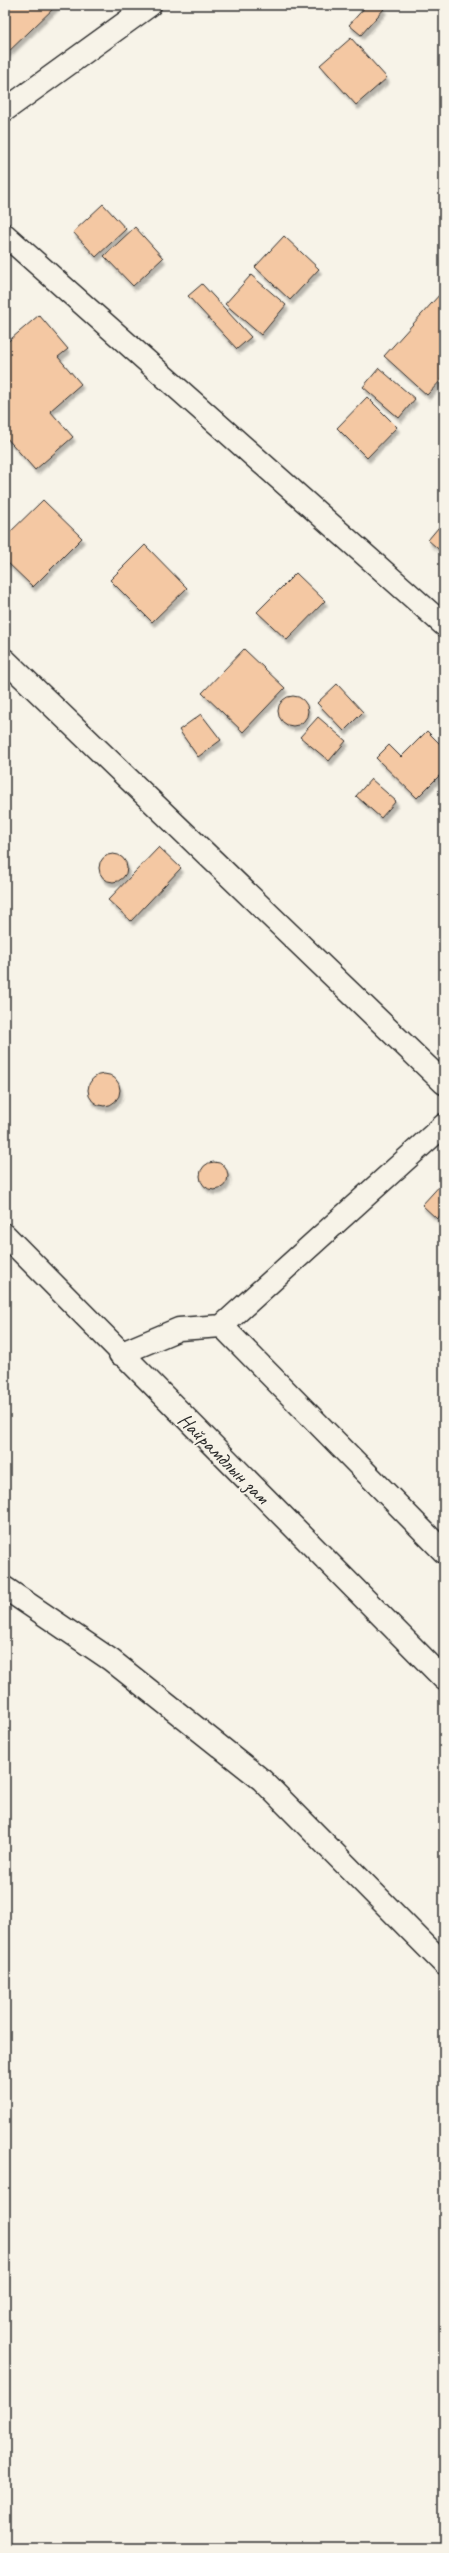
<svg xmlns="http://www.w3.org/2000/svg" width="449" height="2553" font-family="Caveat,sans-serif">
<defs>
<filter id="shadow"><feDropShadow dx="2.5" dy="4.5" stdDeviation="1" flood-color="#0004"/></filter>
</defs>
<rect width="100%" height="100%" fill="#f7f3e8"/>
<filter id="ink" filterUnits="userSpaceOnUse"><feTurbulence type="fractalNoise" baseFrequency=".025" numOctaves="2"/><feDisplacementMap in="SourceGraphic" scale="8" xChannelSelector="R" yChannelSelector="G"/><feConvolveMatrix kernelMatrix="1 2 1 2 8 2 1 2 1" color-interpolation-filters="sRGB"/></filter>
<g filter="url(#ink)">
<!-- building -->
<g fill="#f4c8a3" stroke="#2b2b2b" filter="url(#shadow)">
<path d="M5,5H57L5,55Z"/>
<path d="M367,5H379L384,9L361,35L349,25Z"/>
<path d="M351,38L387,78L356,105L320,65Z"/>
<path d="M103,204L126,229L96,257L73,232Z"/>
<path d="M135,227L163,258L133,286L104,256Z"/>
<path d="M284,236L319,269L290,300L255,267Z"/>
<path d="M251,275L286,305L261,335L225,304Z"/>
<path d="M202,284L251,337L237,349L188,296Z"/>
<path d="M441,293L444,296V377L427,395L384,356Z"/>
<path d="M39,315L68,349L58,357L81,384L50,411L73,437L35,470L5,436V344Z"/>
<path d="M379,368L415,399L399,418L363,387Z"/>
<path d="M367,397L397,427L367,458L337,428Z"/>
<path d="M43,500L82,538L33,587L5,560V537Z"/>
<path d="M444,521V554L428,540Z"/>
<path d="M145,545L187,588L152,622L110,580Z"/>
<path d="M296,573L325,601L287,640L257,612Z"/>
<path d="M244,649L285,688L243,732L202,693Z"/>
<path d="M337,684L363,712L344,731L317,703Z"/>
<circle cx="293" cy="711" r="15"/>
<path d="M201,714L221,740L198,757L179,730Z"/>
<path d="M318,717L346,741L329,761L300,737Z"/>
<path d="M427,731L444,748V771L417,798L376,758L389,745L401,757Z"/>
<path d="M371,779L396,801L381,818L356,796Z"/>
<path d="M159,847L181,868L131,921L108,900Z"/>
<circle cx="113" cy="868" r="14"/>
<circle cx="104" cy="1090" r="16"/>
<circle cx="214" cy="1176" r="14"/>
<path d="M444,1181V1211L437,1219L422,1205Z"/>
</g>
<g fill="none" stroke-linecap="round" stroke-linejoin="round">
<defs>
<g id="street">
<path d="M5,110L150,5"/>
<path d="M5,235L444,625"/>
<path d="M5,660L444,1083"/>
<path d="M222,1326L444,1552"/>
<path d="M120,1354L179,1329L222,1326L444,1125"/>
<path d="M5,1588L111,1660L262,1780L444,1964"/>
</g>
<path id="secondary" d="M5,1235L444,1679"/>
</defs>
<!-- street casing -->
<use href="#street" stroke="#2b2b2b" stroke-width="25"/>
<!-- secondary casing -->
<use href="#secondary" stroke="#2b2b2b" stroke-width="25"/>
<!-- street -->
<use href="#street" stroke="#f7f3e8" stroke-width="22"/>
<!-- secondary -->
<use href="#secondary" stroke="#f7f3e8" stroke-width="22"/>
</g>
</g>
<g text-anchor="middle" stroke-width="4" stroke-linejoin="round" paint-order="stroke">
<!-- street labels -->
<g font-size="20" fill="#2b2b2b" stroke="#f7f3e8">
<text transform="translate(224 1458) rotate(45)" y="7">Найрамдлын зам</text>
</g>
</g>
<!-- margin -->
<rect width="449" height="2553" fill="none" stroke="#f7f3e8" stroke-width="20"/>
<rect x="10" y="10" width="429" height="2533" fill="none" stroke="#2b2b2b" stroke-width="1.5" filter="url(#ink)"/>
</svg>
